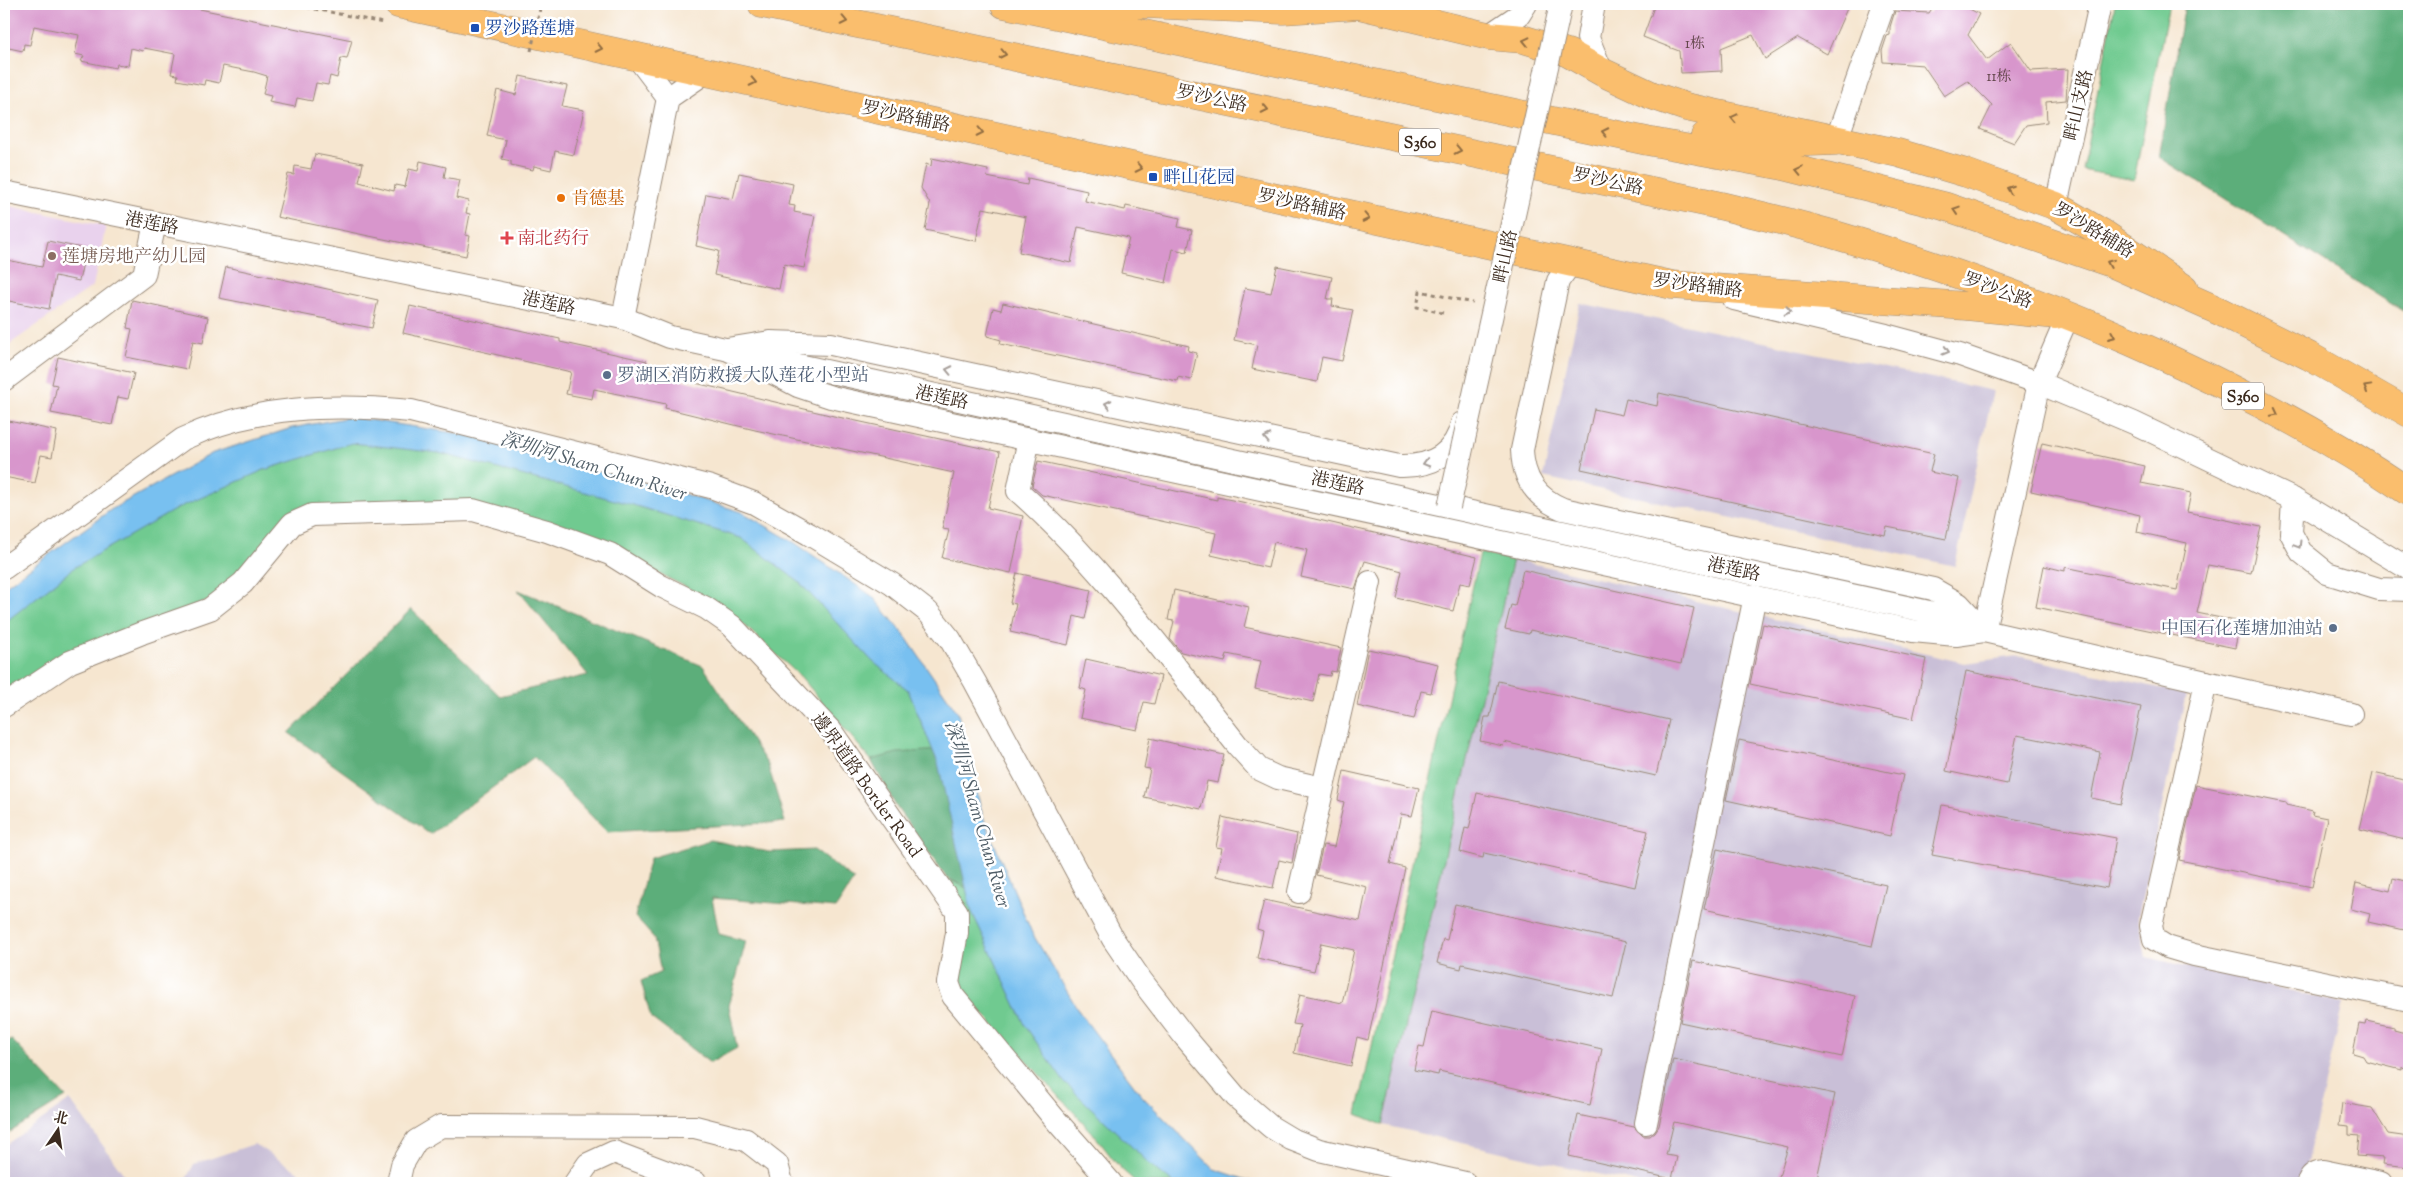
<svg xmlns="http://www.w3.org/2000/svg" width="2413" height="1187" font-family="'Sorts Mill Goudy','Noto Serif SC',serif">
<rect width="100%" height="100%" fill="#fff"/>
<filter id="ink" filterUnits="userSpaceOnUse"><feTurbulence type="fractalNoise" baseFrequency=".02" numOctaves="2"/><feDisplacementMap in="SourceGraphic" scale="10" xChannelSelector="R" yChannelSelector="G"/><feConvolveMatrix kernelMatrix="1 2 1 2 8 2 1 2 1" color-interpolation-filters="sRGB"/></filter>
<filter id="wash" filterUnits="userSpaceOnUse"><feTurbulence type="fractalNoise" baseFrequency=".0096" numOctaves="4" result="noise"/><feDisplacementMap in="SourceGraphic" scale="20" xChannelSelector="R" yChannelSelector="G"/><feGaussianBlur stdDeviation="1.12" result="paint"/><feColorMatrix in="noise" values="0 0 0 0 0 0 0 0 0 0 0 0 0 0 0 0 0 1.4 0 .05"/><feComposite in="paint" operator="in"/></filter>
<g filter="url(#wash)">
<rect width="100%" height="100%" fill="#f6e6d0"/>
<!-- built -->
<path fill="#e9d2ed" d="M4,205L106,226L93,286L4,348Z"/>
<!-- industrial -->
<g fill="#c9bfd7">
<path d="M1580,303L1993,391L1955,566L1543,477Z"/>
<path d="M1513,559L1965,663L2018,656L2186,694L2138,917L2146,957L2344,1003L2302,1183H1638L1383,1125Z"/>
<path d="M70,1100L130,1183H4V1146Z"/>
<path d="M254,1144L316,1183H184L194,1164Z"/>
</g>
<!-- green -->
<g fill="#70ca90" stroke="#567a57">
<path d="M2115,4H2169L2134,180L2082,170Z"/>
<path d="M284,442L467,443L772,548L904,663L947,750L871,760L801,677L721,604L592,541L458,511L312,515L239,587L70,662L4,706V607Z"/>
<path d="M1480,553L1513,559L1383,1125L1357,1114Z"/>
<path d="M943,878L988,895L1002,938L1213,1183H1137L1120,1168L1092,1132L965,994L960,974L969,927L965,910Z"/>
</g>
<!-- forest -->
<g fill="#5cae7a" stroke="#4c6c4c">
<path d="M2185,4H2409V315L2159,157Z"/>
<path d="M518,590L703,666L768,765L785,822L607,832L534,757L430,834L289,733L411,609L500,696L588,675Z"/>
<path d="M940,750L974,892L946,877L897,808L871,760L897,753Z"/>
<path d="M710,840L769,852L814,850L854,880L836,908L712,898L719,934L746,941L729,1006L737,1048L710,1063L651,1018L641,981L661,972L654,938L635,917L650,858Z"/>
<path d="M12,1040L66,1097L4,1136V1042Z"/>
</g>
<!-- water -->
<path fill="#78c0f0" stroke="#5a7587" d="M350,417L468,435L665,488L742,512L795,543L872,596L903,633L958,713L983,817L1032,933L1080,1013L1142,1096L1214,1169L1256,1183H1174L1156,1170L1064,1082L1026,1027L971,910L938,763L908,690L872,661L799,582L741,538L633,505L439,453L352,443L264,470L178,508L75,567L4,623V587L112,509L213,453L292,428Z"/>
<g id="blocks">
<!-- building -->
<g fill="#d896cc">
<path d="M4,4H175L352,40L347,59L341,58L337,78L330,76L328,85L316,83L312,101L297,98L295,107L269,102L271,96L263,94L267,76L254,72L223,66L219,83L205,80L204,85L177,80L178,75L171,74L175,54L144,48L143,51L131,48L128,66L117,64L116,68L81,61L84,56L75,54L79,35L34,26L30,45L24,44L23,51L4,47Z"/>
<path d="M1655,4H1849L1827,54L1798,38L1765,59L1753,35L1721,48L1722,71L1681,73L1679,51L1643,37Z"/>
<path d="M1935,4H1960L1979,14L1968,35L1987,60L2011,42L2031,71L2068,69L2066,100L2046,102L2047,122L2026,125L2014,143L1980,129L1992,105L1968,81L1944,96L1923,65L1883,62L1882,51L1887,36L1890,35V27L1895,11L1929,13Z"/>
<path d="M520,76L567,86L562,106L584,110L574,155L555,151L551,170L534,166L533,170L511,165V161L502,159L506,140L487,136L497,90L516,95Z"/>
<path d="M315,154L363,163L359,182L394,191L395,185L405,187L409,169L418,171L420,161L446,167L444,177L460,180L456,198L469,201L466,213L470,214L466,235L470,236L466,256L277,217L288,174L294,175L295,166L311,169Z"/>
<path d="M932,158L988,170L987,177L1027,185L1028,178L1087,191L1085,201L1125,210L1126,206L1180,218L1178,227L1192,230L1187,252L1173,249L1166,283L1121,273L1129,238L1078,227L1071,263L1019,252L1026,217L983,208L976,241L925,230L930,204L921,188L926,164L931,166Z"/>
<path d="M739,173L793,184L789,205L795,206L794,212L815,216L804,268L784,264L779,289L714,275L719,251L696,246L706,194L733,199Z"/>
<path d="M48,241L86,249L79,281L55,276L49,309L4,300V276L7,260L42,267Z"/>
<path d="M1277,266L1332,277L1327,299H1333L1332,306L1353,310L1342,361L1322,357L1317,382L1252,369L1257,345L1234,340L1245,288L1271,293Z"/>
<path d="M226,267L378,300L372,328L219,298Z"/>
<path d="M132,300L208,317L203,343L193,341L187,369L126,357L132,329L127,328Z"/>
<path d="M1003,303L1189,346L1188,351L1197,353L1191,380L1178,377L1177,381L1000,344L1001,340L987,336L993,308L1001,310Z"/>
<path d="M410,306L528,332L560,339V342L647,361L645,371L838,417L1000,452L988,508L1023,516L1011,573L942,558L949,530L942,529L954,473L755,430L665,408L666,404L594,389L592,399L566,394L571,372L403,333Z"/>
<path d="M58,357L134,373L128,399L118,397L112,425L51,413L57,385L52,384Z"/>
<path d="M1659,393L1934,454L1930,472L1959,478L1946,539L1887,527L1885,535L1581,469L1594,409L1622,415L1626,399L1657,406Z"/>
<path d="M4,420L57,431L52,457L41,455L35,483L4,477Z"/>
<path d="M2042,443L2145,466L2141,483L2191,493L2187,512L2261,527L2251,573L2208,565L2197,613L2240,622L2235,648L2036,607L2044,566L2065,571V567L2177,590L2187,543L2137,532L2140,515L2031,491Z"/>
<path d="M1038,461L1217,500V497L1242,502L1477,557L1470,585L1460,583L1453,611L1396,598L1402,571L1365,561L1355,589L1301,577L1307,550L1274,542L1268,568L1211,555L1216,533L1042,495L1032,486Z"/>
<path d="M1523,570L1694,608L1681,664L1530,630L1529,634L1505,629L1511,605L1515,606Z"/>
<path d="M1017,573L1091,590L1085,619L1074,616L1068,645L1010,632L1016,604L1010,603Z"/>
<path d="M1174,590L1249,607L1244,627L1341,648L1336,672L1331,671L1330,676L1319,674L1313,702L1255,689L1261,661L1227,654L1225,662L1181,652L1170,639L1174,621L1168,620Z"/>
<path d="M1763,624L1926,659L1913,719L1750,684Z"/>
<path d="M1368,649L1438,664L1431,693L1421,691L1414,719L1357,706Z"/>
<path d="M1086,659L1161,676L1154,704L1144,702L1137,730L1080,718L1086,690L1080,688Z"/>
<path d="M1966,671L2141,707L2121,804L2091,798L2100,752L2017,735L2007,784L1946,771Z"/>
<path d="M1498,681L1669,720L1656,776L1504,742L1503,746L1480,741L1485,717H1490Z"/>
<path d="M1150,738L1224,755L1218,783L1207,781L1201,809L1144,797L1150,769L1144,768Z"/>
<path d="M1739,740L1903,775L1890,836L1726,800Z"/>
<path d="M1344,771L1419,788L1412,816L1401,814L1390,864L1405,868L1368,1040L1357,1037L1351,1066L1294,1053L1300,1025L1293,1024L1300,994L1342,1003L1354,950L1321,943L1314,971L1257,958L1263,931L1257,929L1264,900L1360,921L1367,887L1316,875L1323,845L1334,847L1344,802L1338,800Z"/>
<path d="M2373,773L2409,781V841L2360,829Z"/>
<path d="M2196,785L2286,803V805L2313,811L2312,815L2327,818L2312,887L2179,860Z"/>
<path d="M1477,793L1648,831L1635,887L1484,853L1483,858L1460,852L1465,828L1469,829Z"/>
<path d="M1942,805L2116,838L2107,888L1932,855Z"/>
<path d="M1222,817L1297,834L1292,863L1279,860L1273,888L1216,876L1222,848L1216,847Z"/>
<path d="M1717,849L1886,885L1872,946L1704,909Z"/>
<path d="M2393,878L2409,882V931L2368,922L2370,914L2351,909L2356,883L2390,891Z"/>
<path d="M1455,904L1626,942L1613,998L1462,964L1461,969L1437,963L1443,939L1447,940Z"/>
<path d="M1693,961L1855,996L1842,1057L1680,1022Z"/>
<path d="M1432,1011L1602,1049L1590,1105L1439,1071L1438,1075L1414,1070L1419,1046L1424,1047Z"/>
<path d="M2366,1021L2394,1027V1030L2409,1034V1069L2402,1067V1070L2366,1061L2363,1056L2353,1053L2359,1024L2365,1025Z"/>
<path d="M1673,1059L1835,1094L1816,1183H1777L1788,1147L1674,1122L1666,1155L1677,1157L1672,1179L1569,1156L1578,1115L1634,1127L1643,1136H1650L1655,1132L1659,1126Z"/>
<path d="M2342,1103L2372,1108L2388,1134L2409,1137V1167L2383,1164L2384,1158L2357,1156L2359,1136L2349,1135V1127L2339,1126Z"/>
</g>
</g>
</g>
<g filter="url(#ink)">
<use href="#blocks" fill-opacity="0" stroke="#988877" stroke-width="1"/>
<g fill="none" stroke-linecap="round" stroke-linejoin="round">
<defs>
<g id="minor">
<path d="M1594,4L1588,38L1602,72"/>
<path d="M1488,36L1519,15L1526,4"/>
<path d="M637,57L668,98"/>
<path d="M1836,141L1884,4"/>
<path d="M4,192L623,318L670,337L1943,615L1984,631L2206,682L2151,926L2154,939L2167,947L2194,955L2409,1000"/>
<path d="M2056,206L2100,4"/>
<path d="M1734,299L1886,335L1960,355L2039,383L2134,423L2293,499L2409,569"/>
<path d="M623,318L668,98L706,72"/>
<path d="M4,380L144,275L155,223"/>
<path d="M1462,423C1455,455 1431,467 1399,466L831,344L770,342L727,349L798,386L831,397L1913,631L1956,635L1984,631L1959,604L1933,589L1563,509C1536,498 1523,479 1522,450L1558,281L1571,263"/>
<path d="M1029,439L1018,491C1102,566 1168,658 1238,746L1259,769L1278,778L1322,788"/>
<path d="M2293,499L2291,533L2301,552L2327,573L2379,589L2409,590"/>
<path d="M4,568L183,439C255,405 333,404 411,411L711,487L754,503L809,534L892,584L928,612L950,639L975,682L1113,939L1141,980L1185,1037L1236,1097L1271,1127L1291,1139L1319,1150L1465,1183"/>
<path d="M1984,631L2039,383L2068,316"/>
<path d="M2206,682L2351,714"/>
<path d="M4,706L70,662L142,633L210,609L243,583L292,524L312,515L473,510L547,531L610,554L661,586L706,608L732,626L831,731L957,912V933L948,983L953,996L1054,1118L1111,1183"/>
<path d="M1299,892L1370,582"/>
<path d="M1646,1123L1755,596"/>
<path d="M398,1183L402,1165L416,1141L441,1126L695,1127L746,1140L777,1164L782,1183"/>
<path d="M575,1183L588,1164L614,1152L696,1183"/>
<path d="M2308,1183C2310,1175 2315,1172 2323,1171L2381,1183"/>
</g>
<g id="major">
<path d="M398,4L1672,285L1966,306L2056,315"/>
<path d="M1354,4L1488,36L1523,39L1568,53L1602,72L1651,95L1686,107L1898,153L1966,173L2056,206L2104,234L2184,288"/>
</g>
<g id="highway">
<path d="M762,4L1709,203C1750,213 1791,222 1832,234C2029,292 2239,377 2409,492"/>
<path d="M1004,4L1647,141L1783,166L1944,206L2111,263L2219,311L2309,356L2409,413"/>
<path d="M1061,5L1143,4L1283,10L1359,5"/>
<path d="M1705,136L1784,143L1836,141"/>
</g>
</defs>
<!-- minor casing -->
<use href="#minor" stroke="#988877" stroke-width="24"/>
<!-- major casing -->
<use href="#major" stroke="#988877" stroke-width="29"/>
<!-- highway casing -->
<use href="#highway" stroke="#988877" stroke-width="29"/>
<!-- path -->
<path stroke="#988877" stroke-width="3" stroke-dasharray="4 4" stroke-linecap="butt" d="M291,4L383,23"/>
<!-- minor -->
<use href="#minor" stroke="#fff" stroke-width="22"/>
<!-- major -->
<use href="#major" stroke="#fabe6d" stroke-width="28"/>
<!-- highway -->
<use href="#highway" stroke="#fabe6d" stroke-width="28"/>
<defs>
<path id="minor-bridge" d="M1449,507L1561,4"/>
</defs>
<!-- minor-bridge casing -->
<use href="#minor-bridge" stroke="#988877" stroke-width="24" stroke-linecap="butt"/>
<!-- path-bridge -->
<g stroke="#988877" stroke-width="3" stroke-dasharray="4 4" stroke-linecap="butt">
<path d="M531,51L541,4"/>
<path d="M1443,313L1417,307L1420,291L1473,303"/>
</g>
<!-- minor-bridge -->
<use href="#minor-bridge" stroke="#fff" stroke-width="22"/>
</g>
<!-- one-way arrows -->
<defs><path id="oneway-chevron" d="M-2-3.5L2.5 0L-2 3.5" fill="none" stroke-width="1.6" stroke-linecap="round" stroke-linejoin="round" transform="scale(1.25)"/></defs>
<g stroke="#916d42">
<use href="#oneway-chevron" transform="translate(844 21) rotate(12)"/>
<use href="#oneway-chevron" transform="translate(1526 41) rotate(-167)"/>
<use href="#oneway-chevron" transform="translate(599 48) rotate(12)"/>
<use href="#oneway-chevron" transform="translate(1003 54) rotate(12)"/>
<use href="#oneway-chevron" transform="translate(753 82) rotate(12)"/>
<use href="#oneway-chevron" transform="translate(1265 109) rotate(12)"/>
<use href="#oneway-chevron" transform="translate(1734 118) rotate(-167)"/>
<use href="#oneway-chevron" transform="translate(980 132) rotate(12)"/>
<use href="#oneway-chevron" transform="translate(1605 132) rotate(-168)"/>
<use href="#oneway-chevron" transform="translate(1458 150) rotate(12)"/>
<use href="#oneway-chevron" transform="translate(1139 168) rotate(12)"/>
<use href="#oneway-chevron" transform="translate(1799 170) rotate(-167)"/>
<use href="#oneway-chevron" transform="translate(2010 189) rotate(-160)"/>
<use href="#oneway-chevron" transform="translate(1956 210) rotate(-162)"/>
<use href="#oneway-chevron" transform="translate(1366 218) rotate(12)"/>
<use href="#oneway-chevron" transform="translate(2110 263) rotate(-158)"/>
<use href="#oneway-chevron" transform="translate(2112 336) rotate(23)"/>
<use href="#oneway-chevron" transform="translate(2367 388) rotate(-151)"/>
<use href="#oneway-chevron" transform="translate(2275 413) rotate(27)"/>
</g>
<g stroke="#a79f9a">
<use href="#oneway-chevron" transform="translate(1788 311) rotate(12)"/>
<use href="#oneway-chevron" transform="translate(1946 351) rotate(16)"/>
<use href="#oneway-chevron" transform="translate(949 370) rotate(-168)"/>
<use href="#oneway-chevron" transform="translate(1108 404) rotate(-168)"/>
<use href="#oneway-chevron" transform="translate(1267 438) rotate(-168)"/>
<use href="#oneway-chevron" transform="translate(1426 463) rotate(164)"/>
<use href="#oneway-chevron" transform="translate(2298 545) rotate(59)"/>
</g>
</g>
<!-- markers -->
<g fill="#1a4fb4" stroke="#fff" stroke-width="2">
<rect x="470" y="23" width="10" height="10" rx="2.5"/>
<rect x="1148" y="172" width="10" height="10" rx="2.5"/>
</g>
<circle fill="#e8710a" stroke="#fff" stroke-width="2" cx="561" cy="198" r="5"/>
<path fill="#e0444e" stroke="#fff" stroke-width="2" d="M504.5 230.5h5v5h5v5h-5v5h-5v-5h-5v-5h5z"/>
<circle fill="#8d6e63" stroke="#fff" stroke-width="2" cx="52" cy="256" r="5"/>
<g fill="#5c6f8a" stroke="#fff" stroke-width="2">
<circle cx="607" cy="375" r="5"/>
<circle cx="2333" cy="628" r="5"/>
</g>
<g text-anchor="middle" stroke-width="5" stroke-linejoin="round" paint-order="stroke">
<!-- number labels -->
<g font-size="15" fill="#62454a">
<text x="1695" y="48">1栋</text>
<text x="1999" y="81">11栋</text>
</g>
<!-- shield labels -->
<g fill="#fff" stroke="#766a62" stroke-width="1">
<rect x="1399" y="128.5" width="42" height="27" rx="4"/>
<rect x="2222" y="382.5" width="42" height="27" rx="4"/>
</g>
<g font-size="16" font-weight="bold" fill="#3b2a1e">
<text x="1420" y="148">S360</text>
<text x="2243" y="402">S360</text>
</g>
<!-- transit labels -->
<g font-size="18" fill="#164399" stroke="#fff" text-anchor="start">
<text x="485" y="34">罗沙路莲塘</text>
<text x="1163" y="183">畔山花园</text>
</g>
<!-- street labels -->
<g font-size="18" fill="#3b2a1e" stroke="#fff">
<text transform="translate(1212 98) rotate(12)" y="6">罗沙公路</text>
<text transform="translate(2078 105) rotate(-77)" y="6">畔山支路</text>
<text transform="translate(906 116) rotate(12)" y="6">罗沙路辅路</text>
<text transform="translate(1608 181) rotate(12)" y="6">罗沙公路</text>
<text transform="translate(1302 204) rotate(12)" y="6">罗沙路辅路</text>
<text transform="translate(152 223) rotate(11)" y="6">港莲路</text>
<text transform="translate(2094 230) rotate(31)" y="6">罗沙路辅路</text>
<text transform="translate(1505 256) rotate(-78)" y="6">畔山路</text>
<text transform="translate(1698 285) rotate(7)" y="6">罗沙路辅路</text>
<text transform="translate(1998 290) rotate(20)" y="6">罗沙公路</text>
<text transform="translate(549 303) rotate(12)" y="6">港莲路</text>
<text transform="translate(942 397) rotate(12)" y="6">港莲路</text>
<text transform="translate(1338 483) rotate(12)" y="6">港莲路</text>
<text transform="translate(1734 569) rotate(12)" y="6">港莲路</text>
<text transform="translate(867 785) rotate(54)" y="6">邊界道路 Border Road</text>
</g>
<!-- food labels -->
<g font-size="18" fill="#c56008" stroke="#fff" text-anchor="start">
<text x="571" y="204">肯德基</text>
</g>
<!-- health labels -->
<g font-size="18" fill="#be3a42" stroke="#fff" text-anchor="start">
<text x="517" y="244">南北药行</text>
</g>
<!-- education labels -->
<g font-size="18" fill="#785e54" stroke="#fff" text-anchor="start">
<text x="62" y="262">莲塘房地产幼儿园</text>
</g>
<!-- service labels -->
<g font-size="18" fill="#4e5e75" stroke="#fff" text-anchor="start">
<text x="617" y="381">罗湖区消防救援大队莲花小型站</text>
<text x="2323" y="634" text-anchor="end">中国石化莲塘加油站</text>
</g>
<!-- water labels -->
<g font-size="19" font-style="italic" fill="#505e68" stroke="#fff">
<text transform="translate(594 465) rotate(17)" y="7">深圳河 Sham Chun River</text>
<text transform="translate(979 814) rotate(74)" y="7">深圳河 Sham Chun River</text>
</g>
</g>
<!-- margin -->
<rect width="2413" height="1187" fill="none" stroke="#fff" stroke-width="20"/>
<!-- north arrow -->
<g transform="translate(58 1130) rotate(13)" stroke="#ffffff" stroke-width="4" paint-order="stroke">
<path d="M0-4L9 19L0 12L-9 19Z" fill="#3b2a1e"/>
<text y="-8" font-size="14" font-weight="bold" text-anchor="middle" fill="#3b2a1e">北</text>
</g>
</svg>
